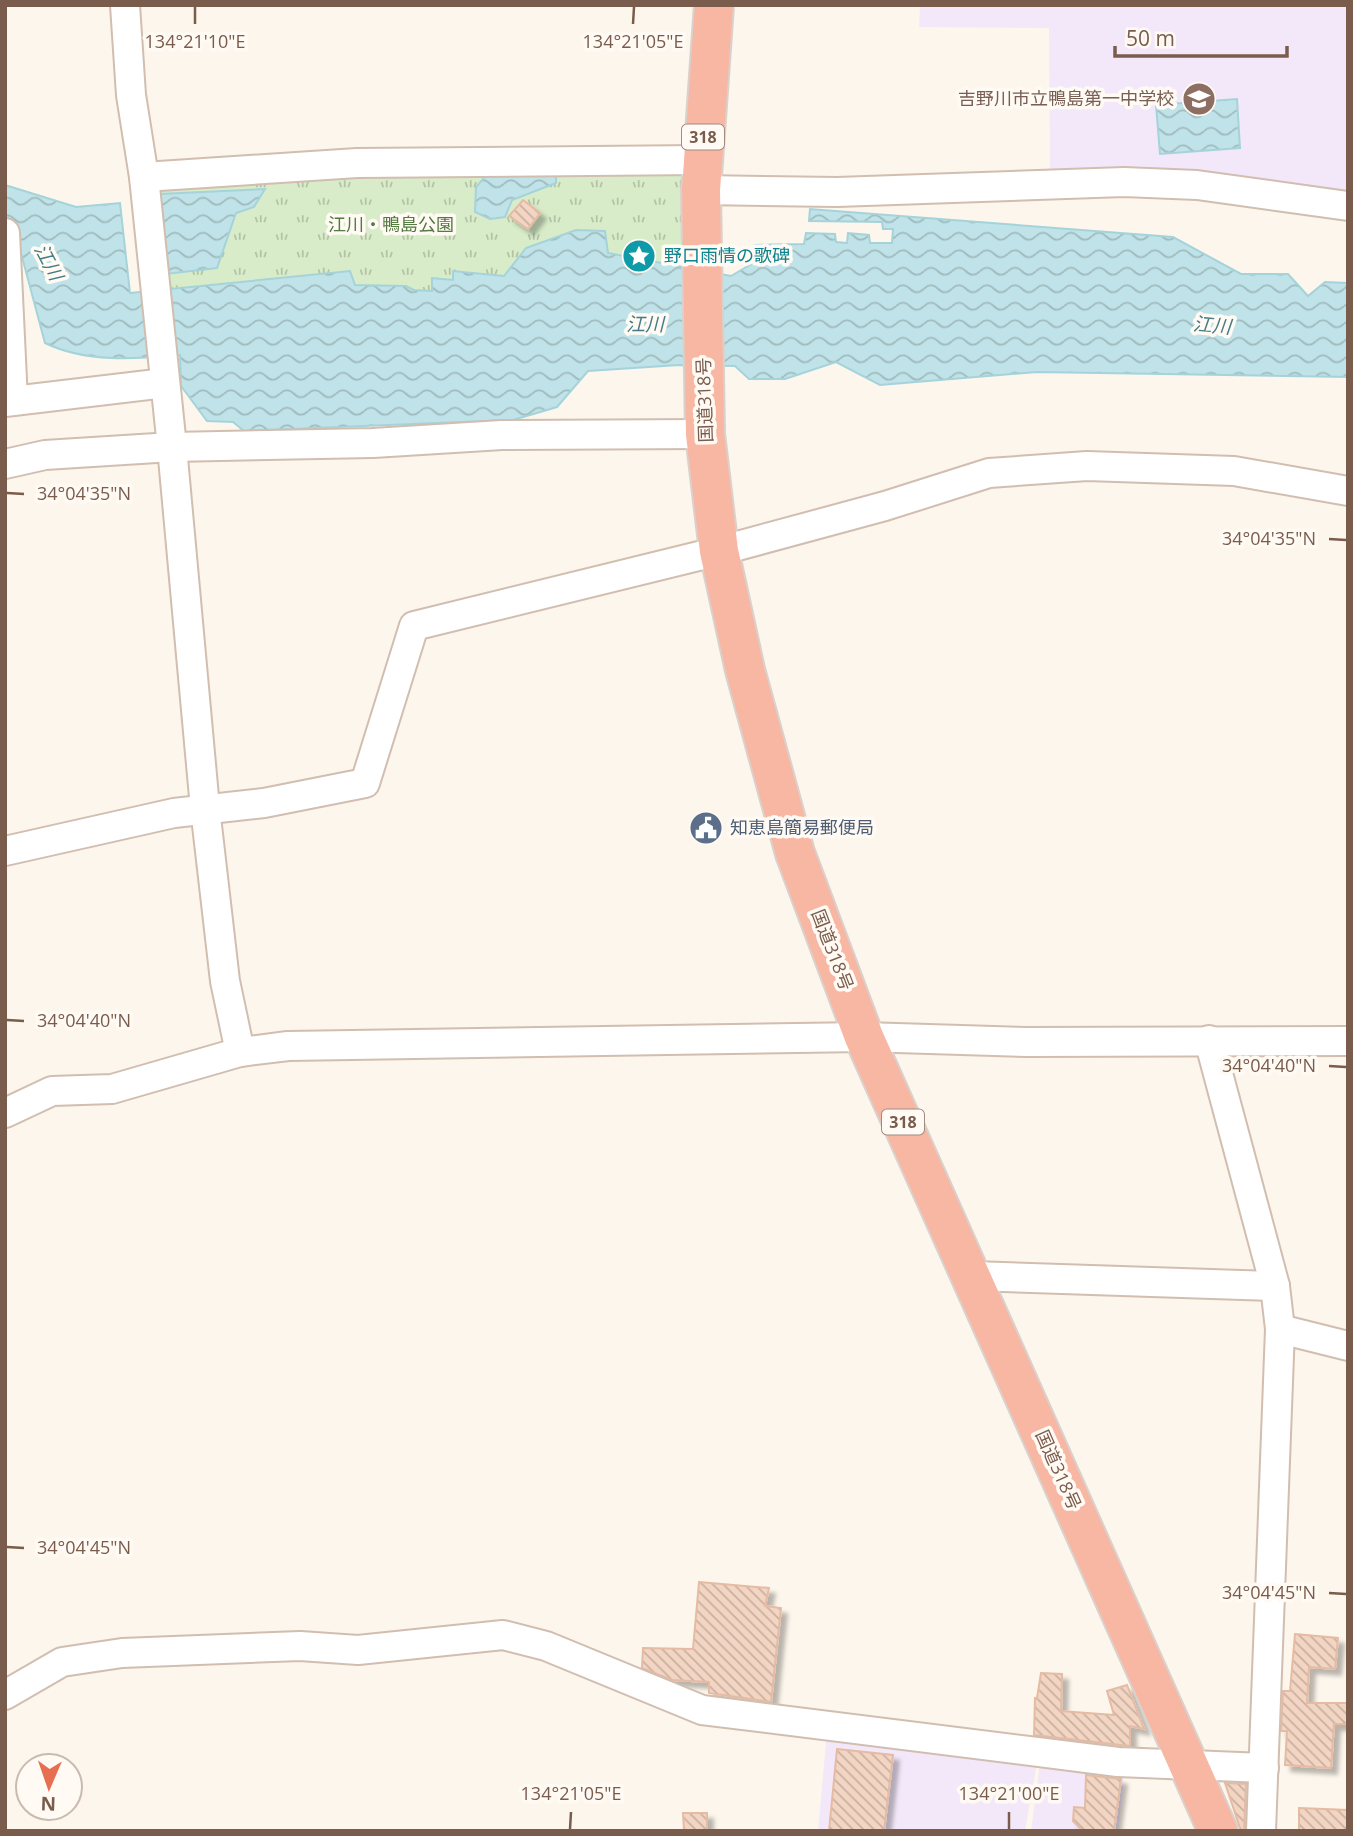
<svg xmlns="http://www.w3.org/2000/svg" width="1353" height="1836" font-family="'Open Sans','Noto Sans JP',sans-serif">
<defs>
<pattern id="grass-tufts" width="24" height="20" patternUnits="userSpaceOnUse" patternTransform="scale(1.75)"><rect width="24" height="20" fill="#d8ecc9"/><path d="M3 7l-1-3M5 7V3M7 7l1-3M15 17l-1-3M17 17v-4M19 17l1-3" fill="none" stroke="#b4c2a5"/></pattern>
<pattern id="water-waves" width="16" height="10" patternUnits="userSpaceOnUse" patternTransform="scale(1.75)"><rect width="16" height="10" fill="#bfe3e8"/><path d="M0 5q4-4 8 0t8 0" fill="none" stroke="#a0bbbe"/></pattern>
<pattern id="building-back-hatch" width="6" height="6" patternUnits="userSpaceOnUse" patternTransform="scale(1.75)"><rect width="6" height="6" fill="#f3d5c3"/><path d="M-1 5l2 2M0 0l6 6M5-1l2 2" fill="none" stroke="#cab0a1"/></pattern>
<filter id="shadow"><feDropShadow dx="6" dy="6" stdDeviation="2" flood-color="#0004"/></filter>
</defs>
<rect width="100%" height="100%" fill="#fdf6ec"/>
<!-- education -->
<g fill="#f3e8fa">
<path d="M920,5H1348V198L1142,175L1050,170L1049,28L919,27Z"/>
<path d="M827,1732L1038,1757L1025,1831H818Z"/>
<path d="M1040,1763L1125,1768L1118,1831H1031Z"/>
</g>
<!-- grass -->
<path fill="url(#grass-tufts)" d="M683,173L680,268L607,253L526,248L504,276L454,271L453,280L432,291L414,290L406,286L355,285L350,271L154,290L144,177Z"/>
<!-- water -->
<g fill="url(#water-waves)" stroke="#a5d3da" stroke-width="2">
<path d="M1237,99L1240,148L1160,154L1156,105Z"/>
<path d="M492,169H556V183L512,200L505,217L490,219L475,212L476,187Z"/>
<path d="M5,185L76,207L120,203L130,293L350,271L355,285L406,286L414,290L432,291V278L453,280V271L504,276L526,248L576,230L605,231L608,253L731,276L753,263L755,245L804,244L806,233L835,234L836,242L847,243L848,233L869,235L870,243H892L893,229H883L882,222L809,221L810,209L1173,237L1241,274H1288L1308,296L1325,282L1348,283V377L1037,372L880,385L836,362L785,379H749L735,366L679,365L588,371L557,407L513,420L244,431L233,422L207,421L181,386L180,355C136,359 86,363 45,343L13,223L5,220Z"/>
<path d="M265,189L254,207L236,213L217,268L166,274L160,194Z"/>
</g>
<!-- building -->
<g fill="url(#building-back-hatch)" stroke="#e6bba3" stroke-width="2" filter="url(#shadow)">
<path d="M523,200L540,213L528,229L509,216Z"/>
<path d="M699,1582L769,1588L765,1606L781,1608L771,1702L709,1693V1682L672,1680L642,1668L643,1648L693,1649Z"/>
<path d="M1295,1634L1338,1638L1335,1669L1309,1667L1307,1703H1348V1724H1334L1331,1768L1285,1765L1287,1731H1281L1283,1691H1290Z"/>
<path d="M1041,1673L1062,1674L1061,1711L1114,1715L1107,1691L1127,1685L1144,1729L1130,1726V1746L1034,1735L1035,1698H1037Z"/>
<path d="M837,1749L893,1755L884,1831H829Z"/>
<path d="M1086,1775L1121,1779L1114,1831H1083L1073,1821L1074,1807L1085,1808Z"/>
<path d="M1225,1783L1246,1784L1244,1831H1241Z"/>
<path d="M1299,1808L1348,1810V1831H1299Z"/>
<path d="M683,1813H707V1831H684Z"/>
</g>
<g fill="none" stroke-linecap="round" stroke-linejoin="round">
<defs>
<g id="street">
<path d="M125,5L131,95L144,177L172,447L205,808L225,981L240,1052"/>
<path d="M144,177L357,163L701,160"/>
<path d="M701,190L837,192L1124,182L1197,185L1348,206"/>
<path d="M5,233L13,401"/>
<path d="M5,402L165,383"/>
<path d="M5,464L45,455L172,447L373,443L502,435L705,434"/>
<path d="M5,851L174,813L264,803L365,783L414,626L719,551L885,506L989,473L1087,466L1234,471L1348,491"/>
<path d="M1209,1040L1275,1286L1280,1329L1261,1831"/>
<path d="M5,1113L52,1091L112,1089L240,1052L288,1046L864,1037L1027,1042L1348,1041"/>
<path d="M973,1276L1275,1286"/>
<path d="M1280,1329L1348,1346"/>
<path d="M5,1695L62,1662L122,1653L300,1646L358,1650L503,1635L546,1646L702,1710L1118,1762L1264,1768"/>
</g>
<path id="highway" d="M714,5L701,190L705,434L719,551L745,670L795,853L864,1037L1218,1831"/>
</defs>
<!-- street casing -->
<use href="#street" stroke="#d1beb0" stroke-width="32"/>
<!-- highway casing -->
<use href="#highway" stroke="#dad1cd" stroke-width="42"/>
<!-- street -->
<use href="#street" stroke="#fff" stroke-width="28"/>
<!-- highway -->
<use href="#highway" stroke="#f7b7a3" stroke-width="38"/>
</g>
<!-- ticks -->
<path fill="none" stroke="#7a5c4d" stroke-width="2.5" d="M195,24V7M633,24L634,7M7,493L24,494M1329,539L1346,540M7,1020L24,1021M1329,1066L1346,1067M7,1547L24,1548M1329,1593L1346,1594M570,1829L571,1812M1009,1829V1812"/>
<!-- icons -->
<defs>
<symbol id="school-disc" viewBox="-11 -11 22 22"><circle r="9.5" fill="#8d6e63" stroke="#fffaf3"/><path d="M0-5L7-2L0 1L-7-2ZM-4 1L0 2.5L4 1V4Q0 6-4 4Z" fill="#fff"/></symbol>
<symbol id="sight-disc" viewBox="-11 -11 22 22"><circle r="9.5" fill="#0f9aa8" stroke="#fffaf3"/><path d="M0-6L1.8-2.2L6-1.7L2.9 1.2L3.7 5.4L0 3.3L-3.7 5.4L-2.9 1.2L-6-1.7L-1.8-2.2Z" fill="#fff"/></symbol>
<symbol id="civic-disc" viewBox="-11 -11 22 22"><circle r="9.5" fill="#5c6f8a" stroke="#fffaf3"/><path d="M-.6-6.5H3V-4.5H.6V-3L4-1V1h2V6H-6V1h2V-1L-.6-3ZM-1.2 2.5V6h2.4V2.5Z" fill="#fff"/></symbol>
</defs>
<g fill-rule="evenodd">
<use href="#school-disc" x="1180" y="80" width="38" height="38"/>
<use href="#sight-disc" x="620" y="237" width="38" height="38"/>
<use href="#civic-disc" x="687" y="809" width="38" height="38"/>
</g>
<g text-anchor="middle" stroke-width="7" stroke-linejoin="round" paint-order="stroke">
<!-- shield labels -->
<g fill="#fffaf3" stroke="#a28b7f" stroke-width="2">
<rect x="682" y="124.5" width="42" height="25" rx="5"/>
<rect x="882" y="1109.5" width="42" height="25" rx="5"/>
</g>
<g font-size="16" font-weight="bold" fill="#7a5c4d">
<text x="703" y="143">318</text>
<text x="903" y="1128">318</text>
</g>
<!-- education labels -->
<g font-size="18" fill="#785e54" stroke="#fffaf3" text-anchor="end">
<text x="1174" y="105">吉野川市立鴨島第一中学校</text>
</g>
<!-- park labels -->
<g font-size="18" fill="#537a41" stroke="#fffaf3">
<text x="391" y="231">江川・鴨島公園</text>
</g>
<!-- culture labels -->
<g font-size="18" fill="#0d838f" stroke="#fffaf3" text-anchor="start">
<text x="664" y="262">野口雨情の歌碑</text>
</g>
<!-- street labels -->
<g font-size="18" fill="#7a5c4d" stroke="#fffaf3">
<text transform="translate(705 400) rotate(-92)" y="6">国道318号</text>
<text transform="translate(832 950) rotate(69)" y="6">国道318号</text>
<text transform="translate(1058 1470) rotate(66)" y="6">国道318号</text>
</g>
<!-- service labels -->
<g font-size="18" fill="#4e5e75" stroke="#fffaf3" text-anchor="start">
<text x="730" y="834">知恵島簡易郵便局</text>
</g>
<!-- water labels -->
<g font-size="19" font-style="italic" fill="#437c86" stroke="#fffaf3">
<text transform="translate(49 262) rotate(62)" y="7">江川</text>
<text x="645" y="331">江川</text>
<text transform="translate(1212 325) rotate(5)" y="7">江川</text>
</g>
</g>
<g font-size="18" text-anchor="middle" fill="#7a5c4d" stroke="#fffaf3" stroke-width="7" stroke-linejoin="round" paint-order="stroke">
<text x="195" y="48">134°21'10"E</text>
<text x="633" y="48">134°21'05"E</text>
<text x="84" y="500">34°04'35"N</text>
<text x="1269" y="545">34°04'35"N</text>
<text x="84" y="1027">34°04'40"N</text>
<text x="1269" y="1072">34°04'40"N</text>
<text x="84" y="1554">34°04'45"N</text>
<text x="1269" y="1599">34°04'45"N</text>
<text x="571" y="1800">134°21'05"E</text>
<text x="1009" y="1800">134°21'00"E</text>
</g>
<!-- border -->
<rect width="1353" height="1836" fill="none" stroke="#7a5c4d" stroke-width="14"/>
<!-- north arrow -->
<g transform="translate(49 1787) rotate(182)"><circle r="33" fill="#fffaf3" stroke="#cabbb1" stroke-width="2"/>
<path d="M0-5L12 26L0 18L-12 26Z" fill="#e76f51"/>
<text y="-10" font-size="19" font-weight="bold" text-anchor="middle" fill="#7a5c4d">N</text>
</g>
<!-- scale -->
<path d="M1115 46v10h172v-10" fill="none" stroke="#7a5c4d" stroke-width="3.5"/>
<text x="1126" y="46" font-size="21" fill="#7a5c4d" stroke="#fffaf3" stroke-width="5" paint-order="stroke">50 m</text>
</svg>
